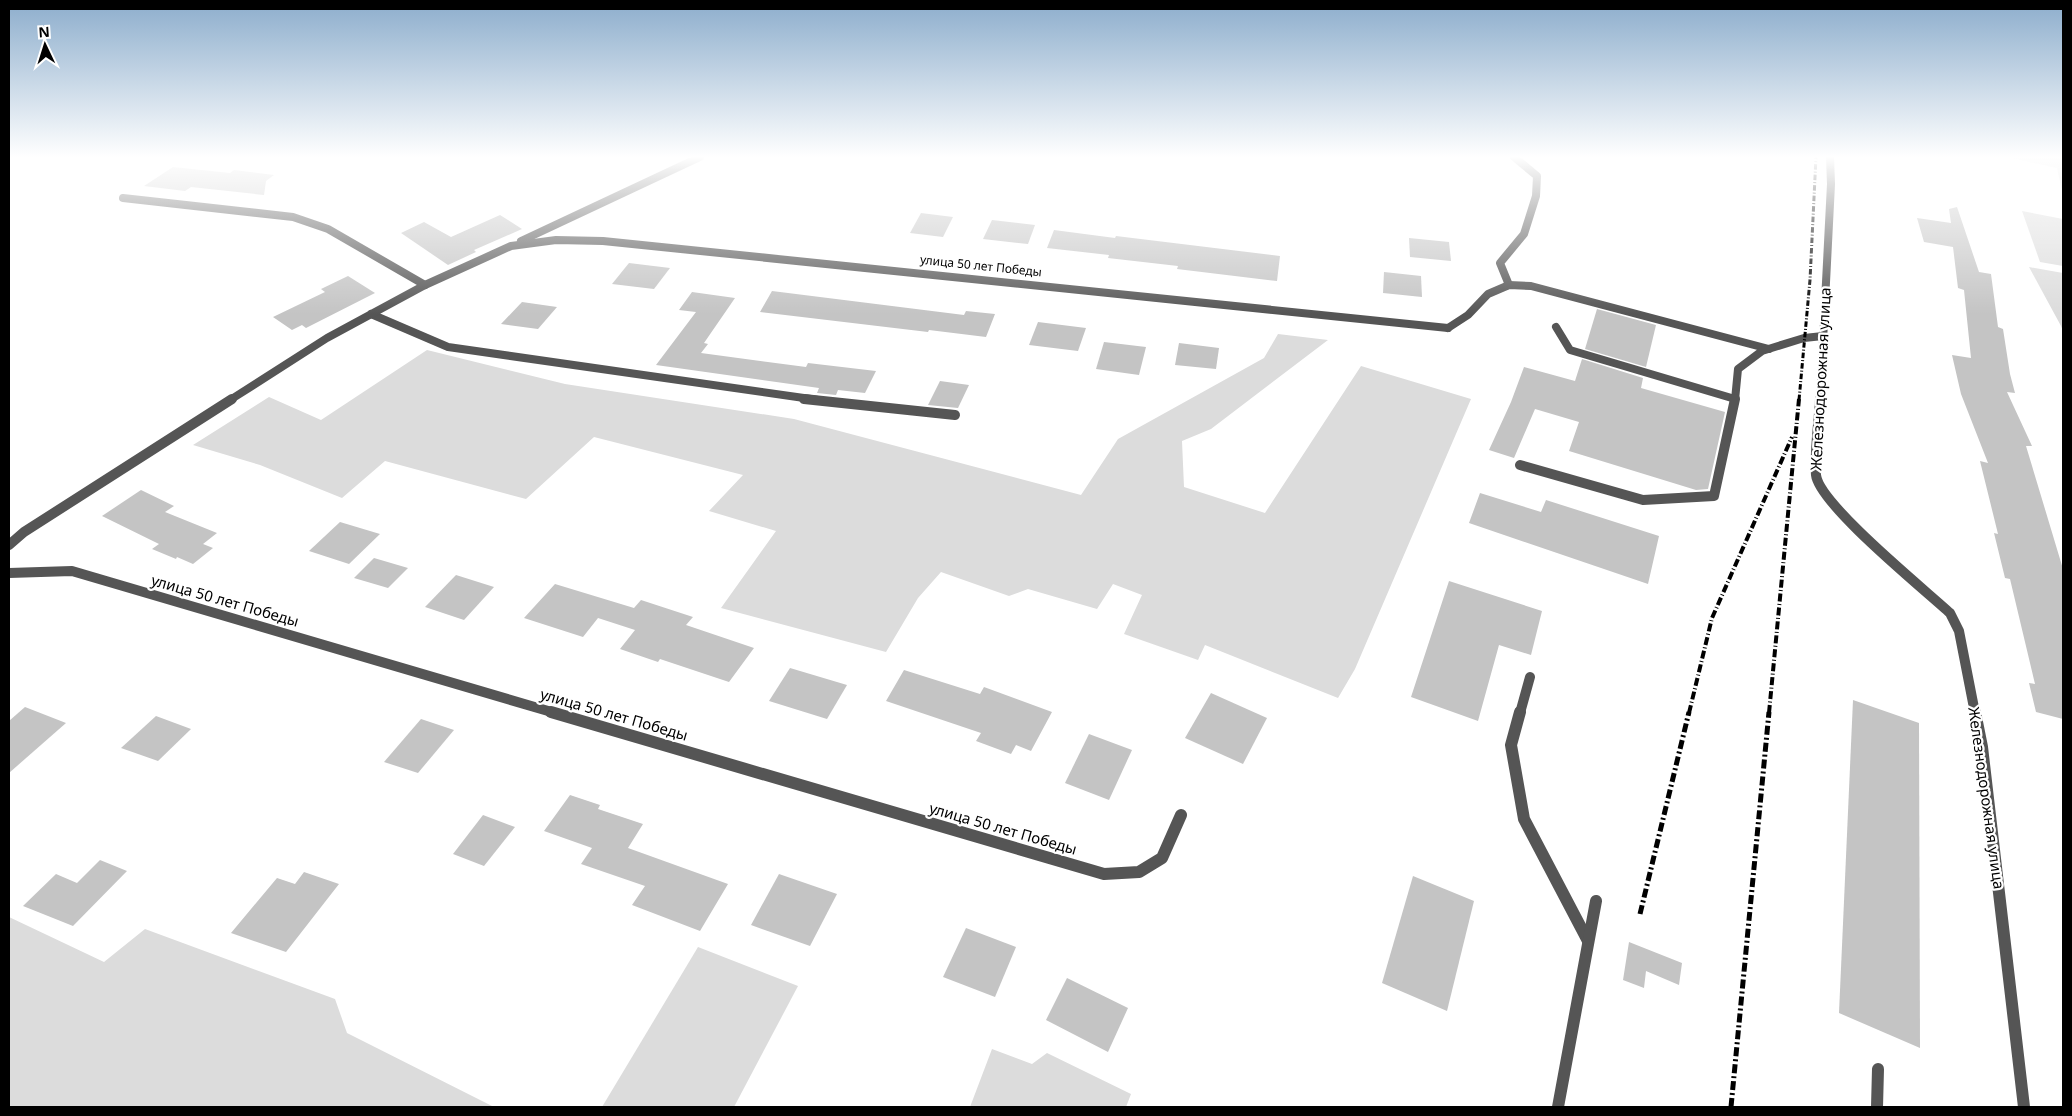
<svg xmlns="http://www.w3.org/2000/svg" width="2072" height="1116" font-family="'Noto Sans',sans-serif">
<rect width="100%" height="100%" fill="#fff"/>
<!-- green -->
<g fill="#dcdcdc">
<path d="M2007,157H2063V195L2057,168Z"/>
<path d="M2022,211L2063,219V266L2040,262Z"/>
<path d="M2029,267L2063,273V331L2061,326Z"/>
<path d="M1278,334L1328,340L1211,429L1182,441L1184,487L1265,513L1361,366L1471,399L1355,669L1338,698L1205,645L1198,660L1124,634L1142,595L1113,584L1097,609L1028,589L1009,596L941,572L918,598L886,652L721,608L776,531L709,511L743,475L594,437L526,499L385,461L342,498L260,465L193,445L269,397L321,420L427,350L565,384L794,419L1081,495L1118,439L1264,358Z"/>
<path d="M9,917L104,962L145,929L335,999L347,1033L494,1107H9Z"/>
<path d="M698,947L798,986L734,1107H602Z"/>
<path d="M992,1049L1032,1064L1047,1053L1131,1094L1126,1107H970Z"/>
</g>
<!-- building -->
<g fill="#c4c4c4">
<path d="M173,167L230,173L234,170L274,175L266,181L264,195L191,187L185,191L144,186Z"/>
<path d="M1957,207L1979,272L1991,274L1998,327L2003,329L2010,374L2015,393L2007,392L2032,446H2026L2063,569V719L2036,712L2029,683L2035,684L2010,579L2005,578L1994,533L1998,534L1980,461L1988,463L1961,394L1952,355L1971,358L1964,290L1958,288L1953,247L1924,242L1917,218L1951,223L1949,209Z"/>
<path d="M921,213L953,217L943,237L910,233Z"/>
<path d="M500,215L522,229L474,250L476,252L448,265L401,233L424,222L451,237Z"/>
<path d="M992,220L1035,225L1028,244L983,239Z"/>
<path d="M1054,230L1115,238L1116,236L1280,256L1277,281L1177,269L1178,266L1108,258L1109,255L1047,248Z"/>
<path d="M1409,238L1449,242L1451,261L1410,257Z"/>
<path d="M629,263L670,268L654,289L612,284Z"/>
<path d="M1384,272L1421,276L1422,297L1383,293Z"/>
<path d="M348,276L375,293L306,328L302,325L292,330L273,317L325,292L321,289Z"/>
<path d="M772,291L964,315L966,311L995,314L986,337L929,330L928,332L760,312Z"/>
<path d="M692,292L735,298L704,343L708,344L701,353L806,367L808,363L876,371L865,393L838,390L836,395L817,393L819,388L656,365L696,312L679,310Z"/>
<path d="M522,302L557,307L538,329L501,324Z"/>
<path d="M1597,309L1656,325L1646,367L1585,349Z"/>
<path d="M1038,322L1086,328L1078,351L1029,345Z"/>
<path d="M1104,342L1146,347L1139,375L1096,369Z"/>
<path d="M1179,343L1219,348L1216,369L1175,365Z"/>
<path d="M1582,359L1643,378L1641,388L1725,412L1708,489L1696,490L1569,451L1579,422L1535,409L1514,458L1489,450L1511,402L1524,367L1575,381Z"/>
<path d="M940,381L969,385L958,408L928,405Z"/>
<path d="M141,490L174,506L165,512L217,533L203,544L213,548L193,564L177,557L176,559L152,549L159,544L102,516Z"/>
<path d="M1480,493L1541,512L1546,500L1659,536L1648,584L1469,523Z"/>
<path d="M340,522L380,534L349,564L309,551Z"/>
<path d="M374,558L408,568L388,588L354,578Z"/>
<path d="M456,575L494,587L464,620L425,607Z"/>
<path d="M1449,581L1542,611L1531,655L1499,645L1478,721L1411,697Z"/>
<path d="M555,584L634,608L641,600L693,617L686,625L754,648L729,682L660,659L658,662L620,649L635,630L598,618L583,637L524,618Z"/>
<path d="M790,668L847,685L827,719L769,701Z"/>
<path d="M904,670L980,694L984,687L1052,712L1031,751L1016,745L1011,754L976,741L981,733L886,701Z"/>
<path d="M1211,693L1267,718L1243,764L1185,738Z"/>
<path d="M1853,700L1919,723L1920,1048L1839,1013Z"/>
<path d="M25,707L66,723L9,773V721Z"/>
<path d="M156,716L191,729L158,761L121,748Z"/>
<path d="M421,719L454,730L418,773L384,762Z"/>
<path d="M1089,734L1132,750L1109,800L1065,783Z"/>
<path d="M570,795L600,805L598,809L643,824L628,848L728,884L700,931L632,905L645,886L581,864L592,848L544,831Z"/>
<path d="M483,815L515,827L484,866L453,854Z"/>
<path d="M100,860L127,871L73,926L23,906L56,874L77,883Z"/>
<path d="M304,872L339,884L286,952L231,933L277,878L295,884Z"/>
<path d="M779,874L837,894L810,946L751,925Z"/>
<path d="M1413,876L1474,901L1447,1011L1382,983Z"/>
<path d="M966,928L1016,947L995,997L943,977Z"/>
<path d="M1629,942L1682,963L1679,985L1646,971L1644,988L1623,980Z"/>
<path d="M1067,978L1128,1008L1108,1052L1046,1020Z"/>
</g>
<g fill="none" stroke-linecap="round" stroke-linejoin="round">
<!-- service-far2 -->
<g stroke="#555" stroke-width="8">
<path d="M1509,285L1500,263L1524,234L1536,196L1537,176L1514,157"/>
<path d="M1556,327L1570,350L1735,399"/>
<path d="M1448,328L1468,315L1488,294L1509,285L1531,286L1769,349"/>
<path d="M1735,400L1738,369L1762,351L1804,338L1823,336"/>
</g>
<!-- service-far1 -->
<g stroke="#555" stroke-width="10">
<path d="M1520,465L1643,500L1714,496L1735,399"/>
<path d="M1520,713L1530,677"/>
</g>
<!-- service -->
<g stroke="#555" stroke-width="12">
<path d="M1520,712L1511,745L1524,819L1588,941"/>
<path d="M1558,1107L1596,901"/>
<path d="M1877,1107L1878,1069"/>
</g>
<!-- minor-far2 -->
<g stroke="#555" stroke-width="8">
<path d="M123,198L293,217L328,229L425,285"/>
<path d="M521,241L700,157"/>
<path d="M371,314L448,347L818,400"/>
<path d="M230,400L327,338L425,285L511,246L556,240L603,241L1448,328"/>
<path d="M1820,400L1831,184L1830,157"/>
</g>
<!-- minor-far1 -->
<g stroke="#555" stroke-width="10">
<path d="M804,399L955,415"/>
<path d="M1820,399C1819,421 1814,454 1816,475C1819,504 1924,589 1950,613L1959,631L1975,713"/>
<path d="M9,545L24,532L232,399"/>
<path d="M9,573L72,571L555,713"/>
</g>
<!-- minor -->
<g stroke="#555" stroke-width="12">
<path d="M551,712L1104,874L1139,872L1162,858L1181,815"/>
<path d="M1975,712L1982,747L2024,1107"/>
</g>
<!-- rail-far2 -->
<path stroke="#000" stroke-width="3" stroke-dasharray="5.5 2 1 2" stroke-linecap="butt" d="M1799,400L1810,280L1816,157"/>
<!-- rail-far1 -->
<g stroke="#000" stroke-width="4" stroke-dasharray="8 2.5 1 2.5" stroke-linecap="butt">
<path d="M1689,713L1712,618L1792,437"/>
<path d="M1769,713L1799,399"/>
</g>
<!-- rail -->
<g stroke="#000" stroke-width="5" stroke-dasharray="9 3 2 3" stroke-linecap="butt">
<path d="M1640,914L1689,712"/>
<path d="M1731,1107L1769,712"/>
</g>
</g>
<!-- sky -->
<linearGradient id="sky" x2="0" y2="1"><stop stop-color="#8cadcc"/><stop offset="0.5" stop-color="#fff"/><stop offset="1" stop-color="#fff" stop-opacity="0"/></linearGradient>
<rect width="2072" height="314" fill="url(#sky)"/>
<g text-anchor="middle" stroke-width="4.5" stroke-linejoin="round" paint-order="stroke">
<!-- far-street labels -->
<g font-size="12" fill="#000" stroke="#fff">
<text transform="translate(981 266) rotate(6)" y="4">улица 50 лет Победы</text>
</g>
<!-- street labels -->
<g font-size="15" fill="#000" stroke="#fff">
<text transform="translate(1821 379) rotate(-87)" y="5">Железнодорожная улица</text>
<text transform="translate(225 601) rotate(16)" y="5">улица 50 лет Победы</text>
<text transform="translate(614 715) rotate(16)" y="5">улица 50 лет Победы</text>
<text transform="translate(1986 798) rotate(82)" y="5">Железнодорожная улица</text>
<text transform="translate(1003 829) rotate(16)" y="5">улица 50 лет Победы</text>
</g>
</g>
<!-- border -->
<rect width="2072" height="1116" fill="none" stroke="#000000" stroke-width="20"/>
<!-- north arrow -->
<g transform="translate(45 45) rotate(356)" stroke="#ffffff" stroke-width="4" paint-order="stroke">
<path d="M0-4L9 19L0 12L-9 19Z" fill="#000000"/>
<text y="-8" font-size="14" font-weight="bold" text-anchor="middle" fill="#000000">N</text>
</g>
</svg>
